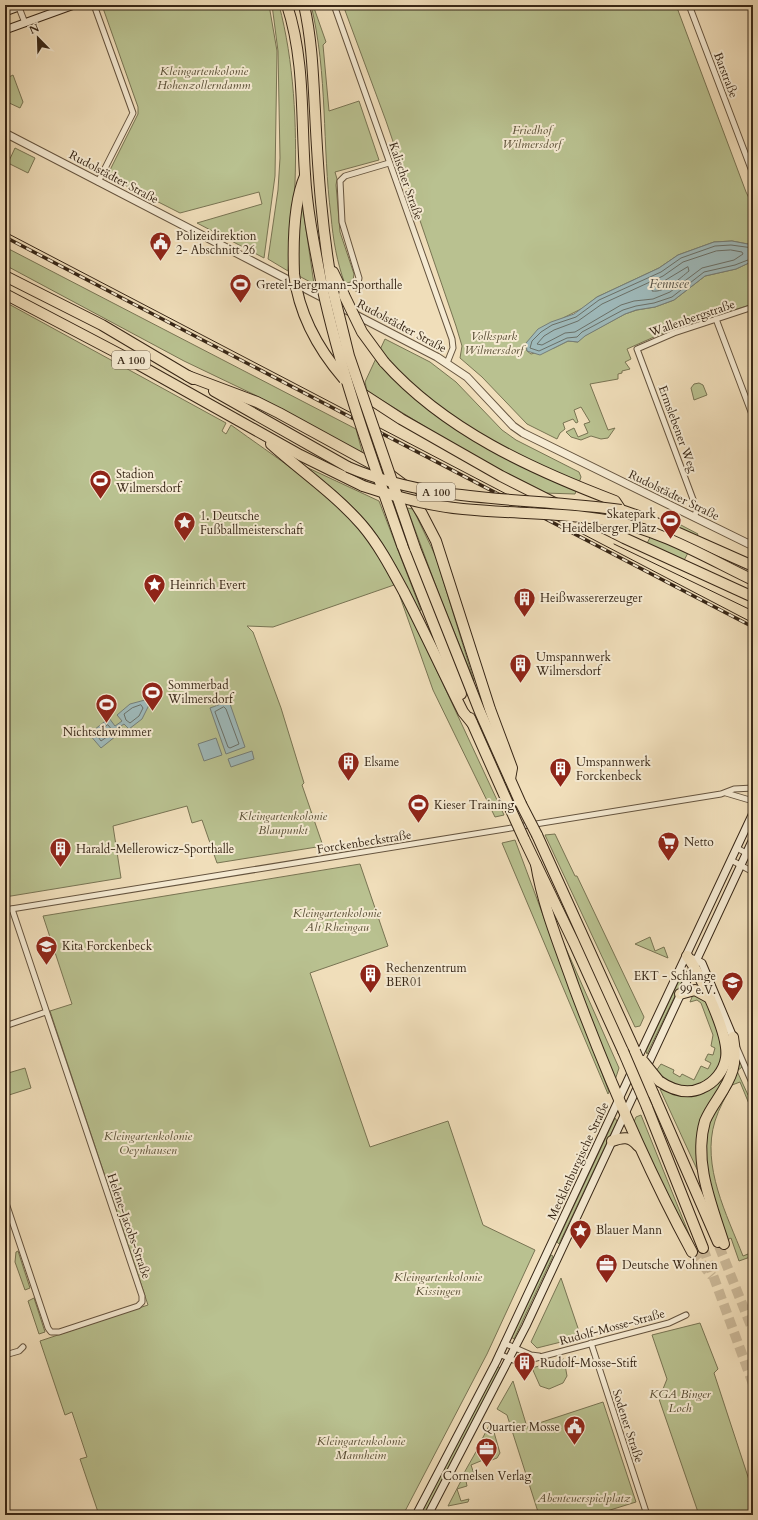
<svg xmlns="http://www.w3.org/2000/svg" width="758" height="1520" font-family="Cardo,serif">
<rect width="100%" height="100%" fill="#f0deba"/>
<filter id="stains"><feTurbulence type="fractalNoise" baseFrequency=".005" numOctaves="4"/><feColorMatrix values="0 0 0 0 .2 0 0 0 0 .09 0 0 0 0 .02 0 0 0 .5 -.17"/></filter>
<radialGradient id="worn" r=".72"><stop offset=".6" stop-color="#630" stop-opacity="0"/><stop offset="1" stop-color="#630" stop-opacity=".3"/></radialGradient>
<!-- green -->
<g fill="#b9c190" stroke="#787453">
<path d="M104,5H269L277,51L275,176L264,258L197,223L262,204L259,192L180,213L107,176L138,114V107L103,8Z"/>
<path d="M272,5H279C294,61 297,125 295,183C294,212 290,241 288,271L268,259L278,190L280,158L278,51Z"/>
<path d="M311,5H313L326,42L323,45L329,111L359,101L379,160L335,172L337,179L336,185L340,232L354,274L353,281L345,284C337,263 333,239 331,216C322,146 328,74 311,5Z"/>
<path d="M343,5H676L746,192L753,206V245L732,241L714,242L678,255L659,268L597,297L583,308L563,318L526,347L527,351L531,354L554,348L568,341L578,342L584,336L625,314L637,310L655,307L674,300L705,276L736,269L753,261V304L663,333L627,349L631,359L625,362L630,369L622,371V373L618,374V379L590,384L608,430L615,428L608,438L601,439L591,436L581,440L571,437L566,432L574,428L578,437L588,433L584,424L590,422L581,407L574,410L578,422L576,423L573,419L563,423L565,429L560,433L557,439L527,424L482,377L460,358L462,346L456,326L386,121Z"/>
<path d="M13,75L23,102L20,108L5,101V79Z"/>
<path d="M15,148L35,158L28,173L8,163Z"/>
<path d="M302,202L314,284L299,276L298,237Z"/>
<path d="M5,247L356,429L363,455L257,396L184,361L5,265Z"/>
<path d="M5,302L226,423L222,431L226,434L231,425C275,457 323,487 359,529C373,546 384,565 394,585L273,627L247,626L253,632L281,708L304,783L302,785L323,846L217,863L202,820L192,823L187,806L113,826L121,878L5,897Z"/>
<path d="M385,339L430,362L456,382L502,430L516,440L579,472L581,477L575,494L544,493L460,448L367,391L365,382Z"/>
<path d="M699,383L703,385L707,395L694,400L691,388L694,384Z"/>
<path d="M304,466L379,501L421,610L419,611C404,582 390,552 370,526C351,502 327,484 304,466Z"/>
<path d="M407,508L413,509L436,557L474,681L440,597Z"/>
<path d="M662,515L698,534L680,568L644,549Z"/>
<path d="M398,591L430,656L504,815L495,817L433,690Z"/>
<path d="M555,834L575,876H577L644,1017L640,1026L635,1027L545,835Z"/>
<path d="M515,840L609,1092L608,1094L502,843Z"/>
<path d="M360,864L388,946L310,973L370,1147L448,1121L483,1225L535,1250L487,1354L403,1515H99L80,1459L87,1457L72,1412L65,1415L40,1341L148,1305L50,1011L72,1004L43,916Z"/>
<path d="M556,926L619,1068L615,1080Z"/>
<path d="M650,937L655,951L664,947L668,958L635,944Z"/>
<path d="M683,972L686,973L647,1054L646,1051Z"/>
<path d="M694,992L705,999L721,1038V1061L714,1075L694,1088L669,1084L656,1071L661,1064L674,1070L673,1073L680,1077L682,1074L694,1080L701,1066L708,1069L711,1063L705,1060L708,1054L713,1055L715,1048L711,1046L713,1035L701,1003L697,1000L690,1002Z"/>
<path d="M737,1060H740L742,1067L737,1071L748,1095L753,1097V1111H752L740,1082L732,1085C726,1096 719,1108 715,1121C701,1166 727,1215 743,1256L753,1252V1256L739,1261L731,1238L727,1240L708,1177L705,1134Z"/>
<path d="M727,1065L730,1070L706,1116L701,1178L660,1089L683,1096Z"/>
<path d="M25,1068L31,1088L9,1095L5,1085V1074Z"/>
<path d="M641,1115L691,1239L690,1240L633,1124L636,1117Z"/>
<path d="M615,1118L617,1121L559,1244L557,1242Z"/>
<path d="M18,1251L30,1288L25,1290L15,1262L16,1252Z"/>
<path d="M551,1255L553,1256L514,1339L511,1337Z"/>
<path d="M561,1278L581,1337L537,1348L531,1342Z"/>
<path d="M34,1298L45,1332L39,1334L28,1301Z"/>
<path d="M700,1323L718,1369L714,1373L753,1492V1515H699L659,1399L667,1379L652,1335Z"/>
<path d="M564,1359L567,1376L563,1383L549,1389L540,1386L532,1368Z"/>
<path d="M497,1366L500,1368L425,1515H420Z"/>
<path d="M513,1381L527,1427L603,1402L636,1502L594,1515H539L507,1415L497,1409Z"/>
<path d="M491,1422L500,1453L497,1458L489,1461L485,1455L488,1449L492,1448L490,1444L483,1447L480,1443Z"/>
<path d="M477,1450L480,1451L483,1460L471,1465L474,1474L467,1476L464,1473Z"/>
<path d="M462,1479L466,1481L467,1486L457,1489L461,1501L469,1499L468,1502L448,1506Z"/>
</g>
<!-- water -->
<g fill="#9eb9ba" stroke="#757e78">
<path d="M732,241L753,245V261L736,269L705,276L674,300L655,307L636,310L625,314L585,336L578,342L568,341L540,355L527,351L526,343L538,329L551,322L574,314L597,297L659,268L678,255L714,242Z"/>
<path d="M145,700L149,705L142,719L129,729L124,724L118,728L121,732L101,748L89,734L109,718L115,726L122,721L117,715L130,704Z"/>
<path d="M229,701L245,747L226,754L210,708Z"/>
<path d="M216,738L222,755L204,761L198,744Z"/>
<path d="M252,751L254,759L231,767L228,759Z"/>
</g>
<g fill="none" stroke-linecap="round" stroke-linejoin="round">
<!-- shore -->
<g stroke="#6a7068" stroke-width="1">
<path d="M753,248L731,245L715,246L681,258L661,272L599,300L576,317L552,325L541,332L532,341L530,348L539,351L567,338L577,337L582,332L623,310L636,306L654,303L672,297L704,272L735,265L753,258"/>
<path d="M731,250L742,252L743,254L734,260L702,268L670,292L653,299L634,301L621,305L575,332L565,333L542,345L537,344L544,336L554,330L578,321L602,304L663,276L683,262L716,251Z"/>
<path d="M688,267L689,271C680,278 665,293 652,291L653,288Z"/>
<path d="M141,705L143,708L139,716L130,723L126,720L124,714L132,708Z"/>
<path d="M224,707L226,709L239,744L230,748L228,747L215,712Z"/>
<path d="M108,725L114,732L101,741L96,734Z"/>
</g>
<!-- motorway-tunnel -->
<g stroke="#cbb999" stroke-width="10" stroke-dasharray="10 5" stroke-linecap="butt">
<path d="M719,1246L753,1331"/>
<path d="M703,1248L753,1384"/>
<path d="M692,1252L712,1276"/>
</g>
<defs>
<g id="minor">
<path d="M18,5L25,23"/>
<path d="M94,5L133,113L98,182"/>
<path d="M334,5L452,339L453,348L447,363"/>
<path d="M689,5L753,174"/>
<path d="M357,288L359,278L342,222L340,181L345,176L389,163"/>
<path d="M716,319L753,417"/>
<path d="M694,517L697,510L637,349L674,333L753,307"/>
<path d="M726,793L753,801"/>
<path d="M737,848L753,857"/>
<path d="M731,860L753,872"/>
<path d="M5,910L721,794L734,789L753,788"/>
<path d="M5,1026L46,1012"/>
<path d="M737,1048L753,1085"/>
<path d="M5,1200L48,1328L51,1332H59L138,1306L142,1302V1296L12,909"/>
<path d="M504,1343L531,1355L539,1356"/>
<path d="M591,1343L647,1515"/>
<path d="M499,1354L518,1362L525,1361L669,1323L686,1315"/>
<path d="M5,1355L19,1351L23,1347"/>
</g>
<path id="tertiary" d="M5,133L437,357L467,377L513,426L523,433L753,546"/>
<g id="secondary">
<path d="M5,12L24,5"/>
<path d="M5,30L74,5"/>
<path d="M693,959L702,963L733,1037"/>
<path d="M637,1060L753,813"/>
<path d="M416,1515L496,1362L633,1069"/>
<path d="M428,1515L526,1326L753,839"/>
</g>
<g id="motorway">
<path d="M287,5C305,60 301,117 305,174C307,211 315,249 322,286"/>
<path d="M304,5C312,40 313,75 315,111C318,172 322,232 333,291"/>
<path d="M333,272L344,295"/>
<path d="M294,274C293,245 293,203 305,176"/>
<path d="M5,276L102,325L193,379"/>
<path d="M5,294L125,357L300,455L363,486"/>
<path d="M384,362C445,430 531,469 615,501L621,510L647,519L753,566"/>
<path d="M188,376L257,402L279,413L385,471L404,485L422,514L436,541L490,709L512,768L510,779"/>
<path d="M214,391L348,467"/>
<path d="M358,391L401,419L501,476L624,538L753,597"/>
<path d="M271,444C301,471 335,494 362,525C379,545 391,568 404,592C424,631 443,672 463,712L472,723"/>
<path d="M402,545L461,694"/>
<path d="M415,548L480,712L521,804"/>
<path d="M470,718L510,808"/>
<path d="M537,835L635,1051"/>
<path d="M524,839L574,943L623,1051"/>
<path d="M536,864C543,907 560,947 574,987C608,1078 646,1167 692,1252"/>
<path d="M680,994L695,990L708,997"/>
<path d="M659,1081C672,1090 687,1095 702,1088C714,1083 724,1071 726,1058C730,1036 700,974 687,956"/>
<path d="M653,1093L718,1242"/>
<path d="M647,1107L703,1248"/>
<path d="M612,1141C623,1137 630,1136 638,1146"/>
<path d="M724,1244C712,1206 693,1162 705,1121C708,1114 713,1106 717,1100C732,1077 738,1065 733,1037"/>
</g>
</defs>
<!-- minor casing -->
<use href="#minor" stroke="#65543f" stroke-width="7"/>
<!-- tertiary casing -->
<use href="#tertiary" stroke="#65543f" stroke-width="9"/>
<!-- secondary casing -->
<use href="#secondary" stroke="#372616" stroke-width="9"/>
<!-- motorway casing -->
<use href="#motorway" stroke="#372616" stroke-width="12"/>
<!-- minor -->
<use href="#minor" stroke="#f5ead2" stroke-width="5"/>
<!-- tertiary -->
<use href="#tertiary" stroke="#f5ead2" stroke-width="7"/>
<!-- secondary -->
<use href="#secondary" stroke="#f5ead2" stroke-width="7"/>
<!-- motorway -->
<use href="#motorway" stroke="#f0deba" stroke-width="10"/>
<!-- tram -->
<g stroke="#372616" stroke-width="1">
<path d="M5,232L753,623"/>
<path d="M614,544L753,611"/>
</g>
<defs>
<path id="rail" d="M5,237L753,627"/>
</defs>
<!-- rail casing -->
<use href="#rail" stroke="#372616" stroke-width="3.5"/>
<!-- rail -->
<use href="#rail" stroke="#f5ead2" stroke-width="2" stroke-dasharray="6" stroke-linecap="butt"/>
<defs>
<g id="motorway-bridge">
<path d="M294,274C299,315 318,349 344,379"/>
<path d="M322,286C341,374 372,459 402,545"/>
<path d="M333,291L349,356L415,548"/>
<path d="M344,295L362,332L384,362"/>
<path d="M348,467C435,504 529,497 621,510"/>
<path d="M363,486C396,497 429,506 463,509C513,514 562,512 611,521C661,530 707,558 753,580"/>
<path d="M521,804L537,835"/>
<path d="M510,808L524,839"/>
<path d="M623,1051L647,1107"/>
<path d="M635,1051L653,1093"/>
<path d="M643,1061L659,1081"/>
</g>
</defs>
<!-- motorway-bridge casing -->
<use href="#motorway-bridge" stroke="#372616" stroke-width="12" stroke-linecap="butt"/>
<!-- motorway-bridge -->
<use href="#motorway-bridge" stroke="#f0deba" stroke-width="10"/>
</g>
<!-- icons -->
<defs>
<symbol id="civic-pin" viewBox="-11 -11 22 30"><path d="M0 17L-7.5 6A9.5 9.5 0 1 1 7.5 6Z" fill="#8f2418" stroke="#f5ead2"/><path d="M-.6-6.5H3V-4.5H.6V-3L4-1V1h2V6H-6V1h2V-1L-.6-3ZM-1.2 2.5V6h2.4V2.5Z" fill="#fff"/></symbol>
<symbol id="stadium-pin" viewBox="-11 -11 22 30"><path d="M0 17L-7.5 6A9.5 9.5 0 1 1 7.5 6Z" fill="#8f2418" stroke="#f5ead2"/><path d="M0-5a6.5 5 0 1 0 0 10a6.5 5 0 1 0 0-10ZM-3.5-1.8h7v3.6h-7Z" fill="#fff"/></symbol>
<symbol id="sight-pin" viewBox="-11 -11 22 30"><path d="M0 17L-7.5 6A9.5 9.5 0 1 1 7.5 6Z" fill="#8f2418" stroke="#f5ead2"/><path d="M0-6L1.8-2.2L6-1.7L2.9 1.2L3.7 5.4L0 3.3L-3.7 5.4L-2.9 1.2L-6-1.7L-1.8-2.2Z" fill="#fff"/></symbol>
<symbol id="building-pin" viewBox="-11 -11 22 30"><path d="M0 17L-7.5 6A9.5 9.5 0 1 1 7.5 6Z" fill="#8f2418" stroke="#f5ead2"/><path d="M-4-6H4V6H1V3H-1V6H-4ZM-2.5-4.3h1.7v1.8h-1.7ZM.8-4.3h1.7v1.8H.8ZM-2.5-1h1.7V.8h-1.7ZM.8-1h1.7V.8H.8Z" fill="#fff"/></symbol>
<symbol id="supermarket-pin" viewBox="-11 -11 22 30"><path d="M0 17L-7.5 6A9.5 9.5 0 1 1 7.5 6Z" fill="#8f2418" stroke="#f5ead2"/><path d="M-6-5.5h2.5l.6 2H6L4.5 2H-2.5L-4.4-4H-6ZM-1.5 3.2a1.3 1.3 0 1 0 .1 0ZM3 3.2a1.3 1.3 0 1 0 .1 0Z" fill="#fff"/></symbol>
<symbol id="school-pin" viewBox="-11 -11 22 30"><path d="M0 17L-7.5 6A9.5 9.5 0 1 1 7.5 6Z" fill="#8f2418" stroke="#f5ead2"/><path d="M0-5L7-2L0 1L-7-2ZM-4 1L0 2.5L4 1V4Q0 6-4 4Z" fill="#fff"/></symbol>
<symbol id="office-pin" viewBox="-11 -11 22 30"><path d="M0 17L-7.5 6A9.5 9.5 0 1 1 7.5 6Z" fill="#8f2418" stroke="#f5ead2"/><path d="M-6-3h4V-5.5h4V-3h4V5H-6ZM-1-4.5V-3h2v-1.5ZM-6 0V1H6V0Z" fill="#fff"/></symbol>
</defs>
<g fill-rule="evenodd">
<use href="#civic-pin" x="148" y="230" width="25" height="34"/>
<use href="#stadium-pin" x="228" y="272" width="25" height="34"/>
<use href="#stadium-pin" x="88" y="468" width="25" height="34"/>
<use href="#stadium-pin" x="658" y="508" width="25" height="34"/>
<use href="#sight-pin" x="172" y="510" width="25" height="34"/>
<use href="#sight-pin" x="142" y="572" width="25" height="34"/>
<use href="#building-pin" x="512" y="586" width="25" height="34"/>
<use href="#building-pin" x="508" y="652" width="25" height="34"/>
<use href="#stadium-pin" x="140" y="680" width="25" height="34"/>
<use href="#stadium-pin" x="94" y="692" width="25" height="34"/>
<use href="#building-pin" x="336" y="750" width="25" height="34"/>
<use href="#building-pin" x="548" y="756" width="25" height="34"/>
<use href="#stadium-pin" x="406" y="792" width="25" height="34"/>
<use href="#supermarket-pin" x="656" y="830" width="25" height="34"/>
<use href="#building-pin" x="48" y="836" width="25" height="34"/>
<use href="#school-pin" x="34" y="934" width="25" height="34"/>
<use href="#building-pin" x="358" y="962" width="25" height="34"/>
<use href="#school-pin" x="720" y="970" width="25" height="34"/>
<use href="#sight-pin" x="568" y="1218" width="25" height="34"/>
<use href="#office-pin" x="594" y="1252" width="25" height="34"/>
<use href="#building-pin" x="512" y="1350" width="25" height="34"/>
<use href="#civic-pin" x="562" y="1414" width="25" height="34"/>
<use href="#office-pin" x="474" y="1436" width="25" height="34"/>
</g>
<g text-anchor="middle" stroke-width="4" stroke-linejoin="round" paint-order="stroke">
<!-- shield labels -->
<g fill="#f5ead2" stroke="#70614e" stroke-width="1">
<rect x="112" y="351" width="38" height="18" rx="3"/>
<rect x="417" y="483" width="38" height="18" rx="3"/>
</g>
<g font-size="11" font-weight="bold" fill="#372616">
<text x="131" y="364">A 100</text>
<text x="436" y="496">A 100</text>
</g>
<!-- park labels -->
<g font-size="12" font-style="italic" fill="#584d34" stroke="#f5ead2">
<text x="204" y="75">Kleingartenkolonie<tspan x="204" dy="14">Hohenzollerndamm</tspan></text>
<text x="532" y="134">Friedhof<tspan x="532" dy="14">Wilmersdorf</tspan></text>
<text x="494" y="340">Volkspark<tspan x="494" dy="14">Wilmersdorf</tspan></text>
<text x="283" y="820">Kleingartenkolonie<tspan x="283" dy="14">Blaupunkt</tspan></text>
<text x="337" y="917">Kleingartenkolonie<tspan x="337" dy="14">Alt Rheingau</tspan></text>
<text x="148" y="1140">Kleingartenkolonie<tspan x="148" dy="14">Oeynhausen</tspan></text>
<text x="438" y="1281">Kleingartenkolonie<tspan x="438" dy="14">Kissingen</tspan></text>
<text x="680" y="1398">KGA Binger<tspan x="680" dy="14">Loch</tspan></text>
<text x="361" y="1445">Kleingartenkolonie<tspan x="361" dy="14">Mannheim</tspan></text>
<text x="584" y="1502">Abenteuerspielplatz</text>
</g>
<!-- street labels -->
<g font-size="12" fill="#372616" stroke="#f5ead2">
<text transform="translate(726 75) rotate(69)" y="4">Barstraße</text>
<text transform="translate(114 177) rotate(28)" y="4">Rudolstädter Straße</text>
<text transform="translate(406 181) rotate(71)" y="4">Kalischer Straße</text>
<text transform="translate(692 318) rotate(-19)" y="4">Wallenbergstraße</text>
<text transform="translate(402 326) rotate(28)" y="4">Rudolstädter Straße</text>
<text transform="translate(678 429) rotate(70)" y="4">Ermslebener Weg</text>
<text transform="translate(674 495) rotate(26)" y="4">Rudolstädter Straße</text>
<text transform="translate(364 842) rotate(-9)" y="4">Forckenbeckstraße</text>
<text transform="translate(578 1161) rotate(-65)" y="4">Mecklenburgische Straße</text>
<text transform="translate(129 1226) rotate(71)" y="4">Helene-Jacobs-Straße</text>
<text transform="translate(612 1327) rotate(-15)" y="4">Rudolf-Mosse-Straße</text>
<text transform="translate(628 1426) rotate(72)" y="4">Sodener Straße</text>
</g>
<!-- poi labels -->
<g font-size="12" fill="#372616" stroke="#f5ead2" text-anchor="start">
<text x="176" y="240">Polizeidirektion<tspan x="176" dy="14">2- Abschnitt 26</tspan></text>
<text x="256" y="289">Gretel-Bergmann-Sporthalle</text>
<text x="116" y="478">Stadion<tspan x="116" dy="14">Wilmersdorf</tspan></text>
<text x="656" y="518" text-anchor="end">Skatepark<tspan x="656" dy="14">Heidelberger Platz</tspan></text>
<text x="200" y="520">1. Deutsche<tspan x="200" dy="14">Fußballmeisterschaft</tspan></text>
<text x="170" y="589">Heinrich Evert</text>
<text x="540" y="602">Heißwassererzeuger</text>
<text x="536" y="661">Umspannwerk<tspan x="536" dy="14">Wilmersdorf</tspan></text>
<text x="168" y="689">Sommerbad<tspan x="168" dy="14">Wilmersdorf</tspan></text>
<text x="107" y="736" text-anchor="middle">Nichtschwimmer</text>
<text x="364" y="766">Elsame</text>
<text x="576" y="766">Umspannwerk<tspan x="576" dy="14">Forckenbeck</tspan></text>
<text x="434" y="809">Kieser Training</text>
<text x="684" y="846">Netto</text>
<text x="76" y="853">Harald-Mellerowicz-Sporthalle</text>
<text x="62" y="950">Kita Forckenbeck</text>
<text x="386" y="972">Rechenzentrum<tspan x="386" dy="14">BER01</tspan></text>
<text x="716" y="980" text-anchor="end">EKT - Schlange<tspan x="716" dy="14">99 e.V.</tspan></text>
<text x="596" y="1234">Blauer Mann</text>
<text x="622" y="1269">Deutsche Wohnen</text>
<text x="540" y="1367">Rudolf-Mosse-Stift</text>
<text x="560" y="1431" text-anchor="end">Quartier Mosse</text>
<text x="487" y="1480" text-anchor="middle">Cornelsen Verlag</text>
</g>
<!-- water labels -->
<g font-size="13" font-style="italic" fill="#565247" stroke="#f5ead2">
<text x="669" y="288">Fennsee</text>
</g>
</g>
<!-- margin -->
<rect width="758" height="1520" fill="none" stroke="#f0deba" stroke-width="20"/>
<rect x="6" y="6" width="746" height="1508" fill="none" stroke="#372616" stroke-width="2"/>
<rect x="10" y="10" width="738" height="1500" fill="none" stroke="#372616"/>
<!-- north arrow -->
<g transform="translate(38 38) rotate(337)" stroke="#f5ead2" stroke-width="3" paint-order="stroke">
<path d="M0-3L7 15L0 10L-7 15Z" fill="#372616"/>
<text y="-6" font-size="11" font-weight="bold" text-anchor="middle" fill="#372616">N</text>
</g>
<rect width="100%" height="100%" filter="url(#stains)"/>
<rect width="100%" height="100%" fill="url(#worn)"/>
</svg>
